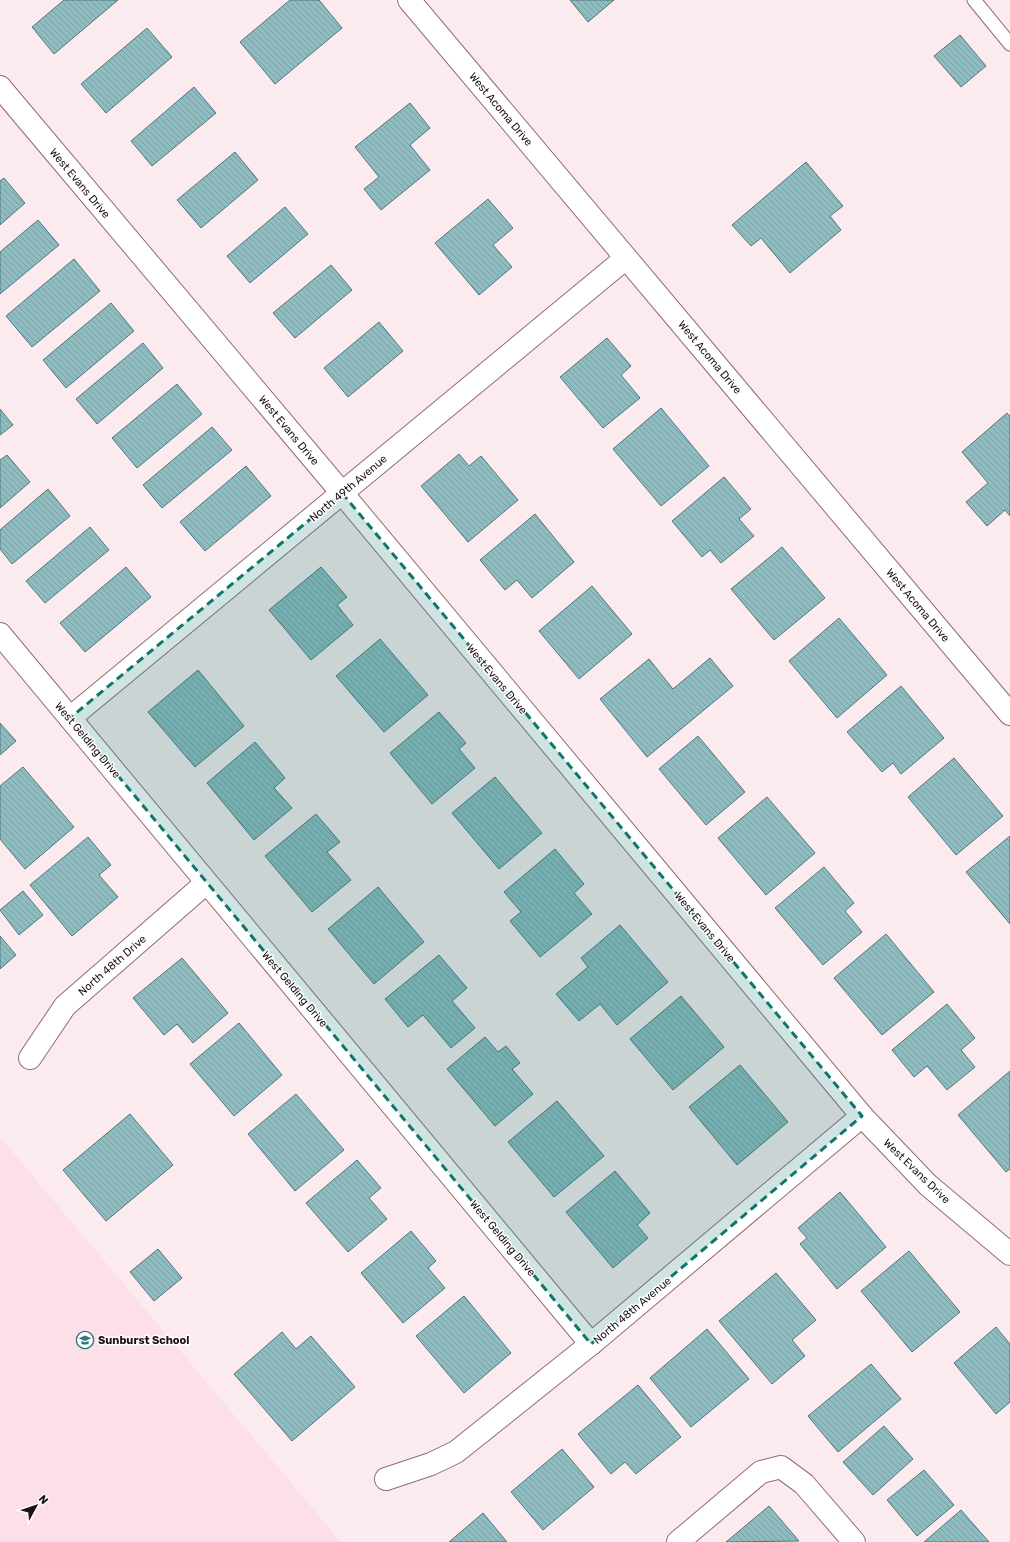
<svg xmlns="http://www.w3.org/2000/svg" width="1010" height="1542" font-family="Rubik,sans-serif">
<defs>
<pattern id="building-back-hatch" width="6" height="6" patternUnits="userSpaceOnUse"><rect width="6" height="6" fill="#8ebcc0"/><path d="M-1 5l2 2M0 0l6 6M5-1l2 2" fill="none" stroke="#7aa1a4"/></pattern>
</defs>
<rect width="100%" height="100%" fill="#fbebef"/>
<!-- built -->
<path fill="#fddfe7" d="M0,1137L341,1542H0Z"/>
<!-- building -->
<g fill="url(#building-back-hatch)" stroke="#4d787d">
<path d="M64,0H118L54,54L32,27Z"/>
<path d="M290,0H319L342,28L275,84L240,42Z"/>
<path d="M570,0H614L588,22Z"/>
<path d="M147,28L172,57L106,113L81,84Z"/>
<path d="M960,35L986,66L961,87L934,56Z"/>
<path d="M194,87L216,113L152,166L131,141Z"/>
<path d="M410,103L430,128L410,145L430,170L381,210L364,189L379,177L355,147Z"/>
<path d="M235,152L258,180L201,228L177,200Z"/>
<path d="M806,162L843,206L830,216L841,230L790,273L761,238L751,246L732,225Z"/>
<path d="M4,178L25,203L0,225V181Z"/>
<path d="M488,199L513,228L493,245L512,267L479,295L435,243Z"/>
<path d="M285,207L308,234L250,283L227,256Z"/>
<path d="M38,220L59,245L0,294V252Z"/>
<path d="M74,259L100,291L32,347L6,316Z"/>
<path d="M331,265L352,290L295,338L273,313Z"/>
<path d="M111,303L134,331L66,388L43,360Z"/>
<path d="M379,322L403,351L348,397L324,368Z"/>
<path d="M607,338L631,366L621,375L640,398L603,428L560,377Z"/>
<path d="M143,343L163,368L97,424L76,399Z"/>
<path d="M177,384L202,414L137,468L112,438Z"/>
<path d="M661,408L709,466L661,506L613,449Z"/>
<path d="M0,409L13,425L0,435Z"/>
<path d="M1007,413L1010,416V516L1005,510L987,526L966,502L988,483L962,452Z"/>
<path d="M212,427L232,450L162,508L143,485Z"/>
<path d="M459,454L469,466L481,456L518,500L468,542L421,486Z"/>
<path d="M7,455L30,482L0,508V460Z"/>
<path d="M246,466L271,496L205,551L180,522Z"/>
<path d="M724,477L751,509L739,519L754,536L721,563L710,550L702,557L672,521Z"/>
<path d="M48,489L70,516L12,564L0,549V530Z"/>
<path d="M535,514L574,562L532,598L517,580L505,590L480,560Z"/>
<path d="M90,527L109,550L45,603L26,581Z"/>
<path d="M782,547L825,598L774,640L731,589Z"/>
<path d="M126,567L151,597L85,652L60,623Z"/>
<path d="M321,567L347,597L337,605L353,625L311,660L269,610Z"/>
<path d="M592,586L632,634L579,679L539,631Z"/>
<path d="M839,618L887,675L837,718L789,661Z"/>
<path d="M380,639L428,695L384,732L336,676Z"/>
<path d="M710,658L733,686L647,757L600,699L649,659L673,689Z"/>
<path d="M198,670L244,726L195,767L148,712Z"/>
<path d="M901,686L944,738L901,774L893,763L882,772L847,732Z"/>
<path d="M439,712L466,743L459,749L475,768L432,804L390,753Z"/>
<path d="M0,723L16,741L0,755Z"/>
<path d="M698,736L745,792L706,825L659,769Z"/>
<path d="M255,742L285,778L274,788L292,808L254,840L207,783Z"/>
<path d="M954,758L1003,816L956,855L908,797Z"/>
<path d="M23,767L74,827L25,869L0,839V786Z"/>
<path d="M495,777L542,833L499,869L452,813Z"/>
<path d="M767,797L815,853L766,895L718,838Z"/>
<path d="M316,814L340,842L327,852L351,880L312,912L265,856Z"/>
<path d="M1010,836V924L966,872Z"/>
<path d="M88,837L111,865L99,875L118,897L72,936L30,885Z"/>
<path d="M555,849L584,884L574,893L592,914L540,957L510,921L521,912L504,892Z"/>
<path d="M824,867L854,903L845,911L862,932L823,965L775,908Z"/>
<path d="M378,887L424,942L374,984L328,929Z"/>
<path d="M23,891L43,915L19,935L0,910Z"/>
<path d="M620,925L668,982L617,1025L600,1004L579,1021L556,994L588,967L581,958Z"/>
<path d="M886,934L934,992L882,1035L834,978Z"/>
<path d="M0,936L16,955L0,969Z"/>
<path d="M439,955L467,988L452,1001L475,1028L451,1048L423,1015L408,1027L385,999Z"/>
<path d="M182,958L228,1013L193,1043L177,1024L164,1035L133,998Z"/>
<path d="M681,996L724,1047L673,1090L630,1039Z"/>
<path d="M947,1004L975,1038L961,1050L975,1067L947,1090L927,1066L914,1077L892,1050Z"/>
<path d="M239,1023L282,1075L234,1116L190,1064Z"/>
<path d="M485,1037L498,1052L506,1046L520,1063L512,1069L533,1094L495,1126L447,1069Z"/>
<path d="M740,1065L788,1122L737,1165L689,1107Z"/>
<path d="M1010,1071V1169L1006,1172L958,1115Z"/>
<path d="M296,1094L344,1150L295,1191L248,1134Z"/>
<path d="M557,1101L604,1156L554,1197L508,1142Z"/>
<path d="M130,1114L173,1165L106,1221L63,1170Z"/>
<path d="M357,1160L381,1188L369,1198L387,1219L348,1252L306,1203Z"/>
<path d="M615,1171L650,1213L637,1225L648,1238L613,1268L566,1212Z"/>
<path d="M840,1192L886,1247L837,1289L800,1244L807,1238L798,1228Z"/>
<path d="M411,1231L436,1261L428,1268L445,1288L403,1323L361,1273Z"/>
<path d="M158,1249L182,1278L154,1301L130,1272Z"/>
<path d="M909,1251L960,1312L912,1352L861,1291Z"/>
<path d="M776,1273L816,1320L792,1340L805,1356L772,1384L719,1321Z"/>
<path d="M464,1296L511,1353L464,1393L416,1336Z"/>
<path d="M996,1327L1010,1344V1402L996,1414L954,1363Z"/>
<path d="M707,1329L749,1379L691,1427L650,1378Z"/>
<path d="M282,1332L296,1349L311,1336L355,1387L292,1441L234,1374Z"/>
<path d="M871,1364L901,1399L838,1452L808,1416Z"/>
<path d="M638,1385L681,1437L636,1474L625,1462L611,1474L578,1434Z"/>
<path d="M884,1426L913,1459L873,1495L843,1462Z"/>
<path d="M562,1449L594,1487L543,1530L511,1492Z"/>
<path d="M924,1470L954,1505L917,1536L887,1500Z"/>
<path d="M769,1506L799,1541L726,1542Z"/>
<path d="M961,1510L989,1542H924Z"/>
<path d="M483,1513L507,1542H449Z"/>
</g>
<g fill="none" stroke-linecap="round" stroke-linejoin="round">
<defs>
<path id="lane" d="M974,0L1010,44"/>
<g id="street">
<path d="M0,87L342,493L862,1116L928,1185L1010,1254"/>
<path d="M0,634L591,1344"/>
<path d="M70,718L626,258"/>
<path d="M30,1058L65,1006L206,883"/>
<path d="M386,1479L431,1464L456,1452L591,1344L862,1116"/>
<path d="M678,1542L761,1472L781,1467L804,1484L854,1542"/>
</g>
<path id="secondary" d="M409,0L1010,714"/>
</defs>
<!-- lane casing -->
<use href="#lane" stroke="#906c77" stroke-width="15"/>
<!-- street casing -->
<use href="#street" stroke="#906c77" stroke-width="24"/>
<!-- secondary casing -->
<use href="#secondary" stroke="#906c77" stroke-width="24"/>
<!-- lane -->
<use href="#lane" stroke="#fff" stroke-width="13"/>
<!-- street -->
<use href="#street" stroke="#fff" stroke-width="22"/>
<!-- secondary -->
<use href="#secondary" stroke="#fff" stroke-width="22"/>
</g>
<!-- marked area -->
<path fill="#0f766e" fill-opacity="0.2" stroke="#0f766e" stroke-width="3" stroke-dasharray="8 5" stroke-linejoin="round" d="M342,493L862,1116L591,1344L70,718Z"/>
<!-- icons -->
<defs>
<symbol id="school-ring" viewBox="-11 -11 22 22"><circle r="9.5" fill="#fff" stroke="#2f787f" stroke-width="1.5"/><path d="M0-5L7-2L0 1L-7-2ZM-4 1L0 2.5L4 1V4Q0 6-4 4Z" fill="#2f787f"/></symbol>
</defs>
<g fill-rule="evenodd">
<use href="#school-ring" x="75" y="1330" width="20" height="20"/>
</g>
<g text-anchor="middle" stroke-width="3" stroke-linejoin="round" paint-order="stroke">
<!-- street labels -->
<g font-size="11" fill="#1e1015" stroke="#fff">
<text transform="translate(501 109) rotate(50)" y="4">West Acoma Drive</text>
<text transform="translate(80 183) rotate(50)" y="4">West Evans Drive</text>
<text transform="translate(710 357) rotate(50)" y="4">West Acoma Drive</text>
<text transform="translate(289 430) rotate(50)" y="4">West Evans Drive</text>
<text transform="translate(348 488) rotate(-40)" y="4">North 49th Avenue</text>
<text transform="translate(918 605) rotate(50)" y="4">West Acoma Drive</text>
<text transform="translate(497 679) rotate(50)" y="4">West Evans Drive</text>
<text transform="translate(88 740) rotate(50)" y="4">West Gelding Drive</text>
<text transform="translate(705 927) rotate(50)" y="4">West Evans Drive</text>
<text transform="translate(112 965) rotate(-41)" y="4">North 48th Drive</text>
<text transform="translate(295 989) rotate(50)" y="4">West Gelding Drive</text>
<text transform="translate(917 1171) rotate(44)" y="4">West Evans Drive</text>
<text transform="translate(503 1238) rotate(50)" y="4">West Gelding Drive</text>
<text transform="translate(632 1310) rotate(-40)" y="4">North 48th Avenue</text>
</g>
<!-- poi labels -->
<g font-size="11" font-weight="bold" fill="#1e1015" stroke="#fff" text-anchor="start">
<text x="98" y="1344">Sunburst School</text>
</g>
</g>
<!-- north arrow -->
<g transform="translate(36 1506) rotate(50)" stroke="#ffffff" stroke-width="3" paint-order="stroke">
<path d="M0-3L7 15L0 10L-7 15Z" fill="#1e1015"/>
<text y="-6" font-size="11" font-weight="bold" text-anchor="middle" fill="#1e1015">N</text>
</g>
</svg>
